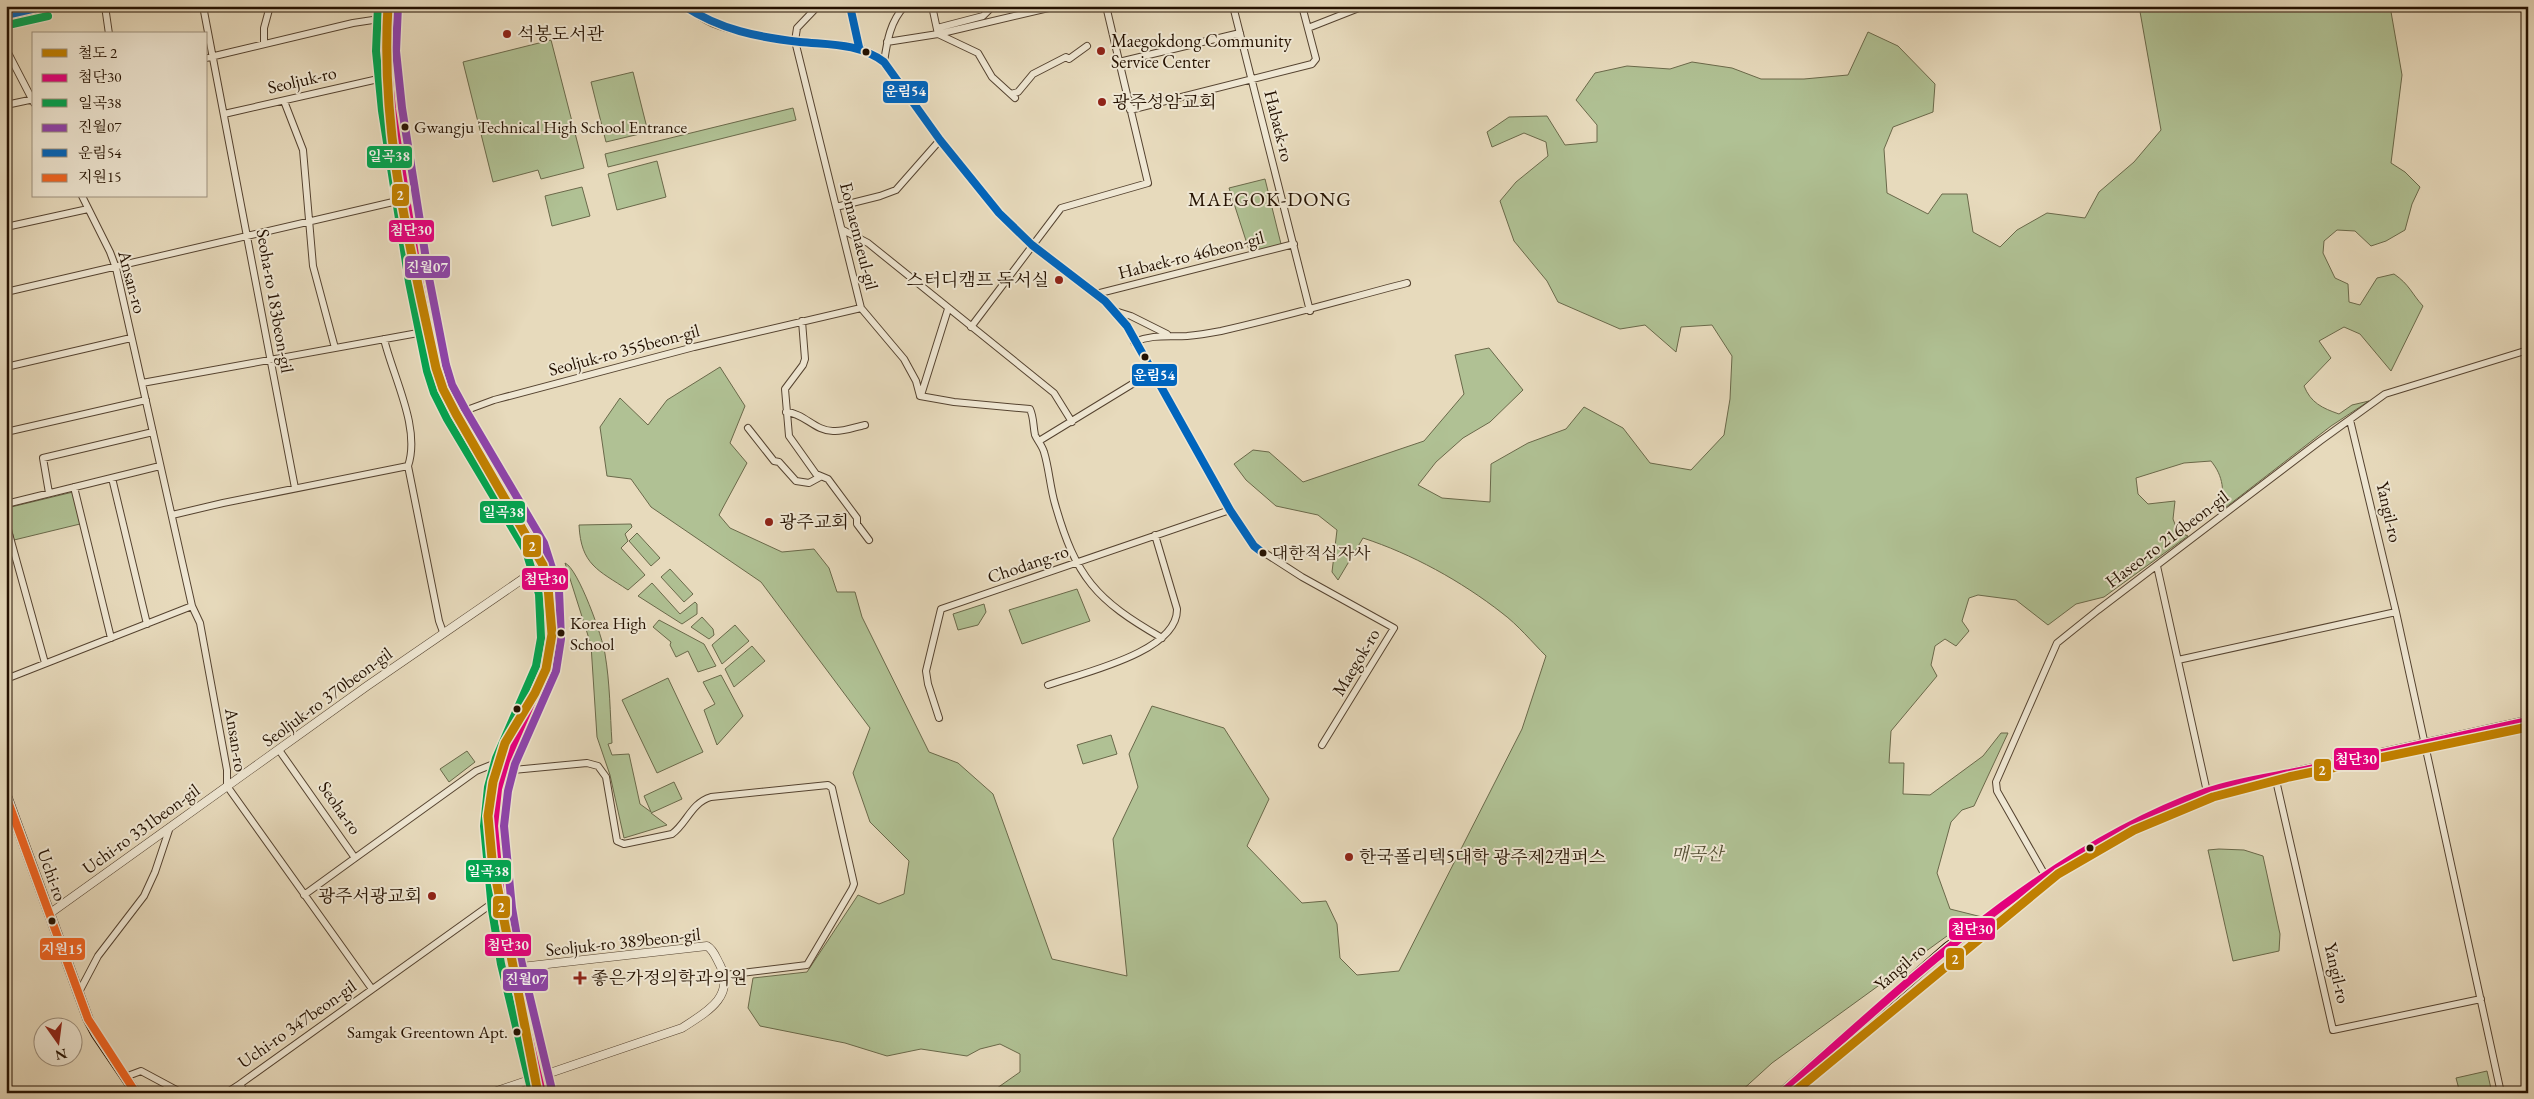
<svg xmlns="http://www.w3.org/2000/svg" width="2534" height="1099" font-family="'EB Garamond','Noto Serif KR',serif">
	<rect width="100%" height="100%" fill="#e7dabc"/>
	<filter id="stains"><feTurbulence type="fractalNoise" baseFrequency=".004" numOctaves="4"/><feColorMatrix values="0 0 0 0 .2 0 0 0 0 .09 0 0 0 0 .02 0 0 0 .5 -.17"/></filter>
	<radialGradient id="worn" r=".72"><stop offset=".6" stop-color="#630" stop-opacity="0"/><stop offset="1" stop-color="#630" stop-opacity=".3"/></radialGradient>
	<path fill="#b0c194" stroke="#6a694a" d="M2139,6h251l12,69 -11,88 14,9 15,15 -8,17 -7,26 -19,11 -15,5 -16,-15 -18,-1 -13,11 -1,12 12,25 13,6 1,18 11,3 17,-27 17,-4c16,11 17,19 29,32l-32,65 -31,-37 -16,-7 -25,14 12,17 -27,28c7,17 18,22 35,28l13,-9 17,-4 -38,25 -110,85c3,-20 3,-34 -10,-50l-27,2 -48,15 2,16 10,10 27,-3 -2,18 5,13 10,4 -84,61 -28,7 -28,21 -32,-25 -38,-5 -9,3 -7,23 7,10 -13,15 -11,-7 -10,7 -4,19 6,11 -46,55 -2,32h15l-1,31 27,1 53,-39 18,-23h7l-34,73 -12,4 -11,12 -14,51 13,36 32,8 -24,11 -186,135 -33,30h-749l30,-21v-18l-20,-10 -20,5 -13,7 -46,-7 -34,7 -42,-13 -85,-17 -12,-18 5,-30 54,-6 51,-77 21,9 25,-10 5,-33 -39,-39 -17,-49 17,-45 -109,-146 -110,-75 -20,-28 -24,-3 -7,-49 20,-29 28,27 19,-25 53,-33 25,39 -15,37 17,20 -28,52 11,13 52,24 32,-3 15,19 8,24h18l7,25 67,135 29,11 35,31 59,165 75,17 -14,-137 25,-52 -9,-33 23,-48 72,22 45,71 -22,47 55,57 24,-2 11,23 3,34 17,17 42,-4 123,-242 24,-73c-14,-14 -28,-31 -44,-43 -41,-32 -90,-59 -139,-75l-25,42 -6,-8 5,-42 -19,-15 -42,-9 -30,-26 -12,-16 19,-14 16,2 34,30 121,-41 40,-47 -9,-39 34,-7 34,42 -33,32 -27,16 -27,24 -18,23 24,13 48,4 1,-38 37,-21 38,-14 18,-22 39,21 27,35 41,7 33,-35 6,-36 2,-43 -20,-31 -31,2 -5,25 -31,-27 -25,4 -62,-27 -11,-21 -33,-40 -14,-40 16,-19 32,-26 -2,-14 -22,-9 -32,14 -5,-15 22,-15 38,-1 18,29 32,-3v-17l-21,-25 19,-27 32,-7 43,3 22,-7 40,6 29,11h43l44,-4 20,-43 30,14 37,38 -2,28 -40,15 -9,22 3,44 41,21 14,-20h25l6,38 27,15 17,-17 30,-17 38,5 14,-26 35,-30 27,-32z
		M551,40l33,128 -43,11 -3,-9 -45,12 -30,-120z
		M633,72l15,60 -42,10 -15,-60z
		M793,108l3,12 -188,47 -3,-13z
		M657,161l9,36 -49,13 -9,-36z
		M1265,179l17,69 -32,5 -21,-65z
		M582,187l8,29 -38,10 -7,-30z
		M73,492l7,32 -66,16 -7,-32z
		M631,524l1,3 -7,7 3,7 -7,7 24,27 -17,15c-30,-20 -47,-25 -49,-65z
		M637,533l23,25 -9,8 -22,-25z
		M565,563c13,5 38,75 40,91 5,29 5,59 7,89l-4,1 4,11 17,-1 11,50 11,8 -7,-16 30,-14 8,17 -31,14 16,12 -43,13 -14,-63 -13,-38 -6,-92z
		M670,569l23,25 -9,8 -23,-25z
		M652,583l28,31 15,-12 2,2v10l-15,10 -44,-28z
		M1077,589l13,32 -68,23 -13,-34z
		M984,604l2,8 -8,13 -20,5 -5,-16z
		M702,617l11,12 1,6 -5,4 -18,-12z
		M659,620l45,24 12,22 -18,6 -10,-21 -12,6 -6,-12 1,-3 -18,-15z
		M735,625l14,16 -27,23 -10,-19z
		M752,646l13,15 -31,26 -9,-18z
		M721,675l22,41 -26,29 -13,-35 11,-6 -12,-22z
		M668,678l35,74 -46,21 -35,-73z
		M1111,735l6,19 -34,10 -6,-19z
		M467,751l8,11 -26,20 -9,-13z
		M2219,849l25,1 19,6 17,78 -1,17 -46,10 -25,-111z
		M2487,1071l5,22h-32l-4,-15z"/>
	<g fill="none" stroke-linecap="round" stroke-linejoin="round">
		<defs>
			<path id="minor" d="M105,6l4,28
				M203,6l92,482
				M684,6c11,7 21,15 33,19 24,9 52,12 76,16 32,5 66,-2 91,21l56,78 59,73 33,32 73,56 22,25 95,170 32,50 48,31 92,51 -72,117
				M818,6l-21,22 -2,13 64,259 2,8 43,51 12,22 4,15
				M850,6l9,41
				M1233,6l77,305
				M937,28l46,-12 10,-10
				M1308,28l56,-22
				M938,34l119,-28
				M938,34l40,19 14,24 23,21
				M887,42l51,-8 -6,-28
				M264,44v-16l6,-22
				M6,49l28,54
				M206,58l147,-35 33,-5
				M884,62c3,-20 6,-41 21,-56
				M1119,62l121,-29
				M1011,94l7,-2 15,-18 33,-17 3,2 18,-13
				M284,101l19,49 10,116 22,82
				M6,105l28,-6
				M1130,110l182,-46 4,-5 -14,-53
				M224,114l163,-37
				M82,196l28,56 6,16 76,338 8,17 27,147v16l145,203
				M836,207l44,-11 16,-6 44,-50
				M6,218l2,9
				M6,227l82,-18
				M843,230l25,13 186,150 18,29
				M6,292l400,-93
				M1096,294l198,-50
				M1115,311l16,5 36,18
				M802,321l3,38 -2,6 -18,24 4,47 27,38 12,5 29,39v6l12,16
				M971,327l90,-119 87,-25 -42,-177
				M384,339c9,38 37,89 24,127
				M1134,342c19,-8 34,-5 53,-6 11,-1 23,-3 34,-5 63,-14 124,-32 186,-48
				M6,367l125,-29
				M142,383l287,-52
				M921,395l27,-86
				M920,396l34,6 76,7c4,9 3,17 5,26 2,5 7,10 9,17 5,16 6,35 11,52 21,74 41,96 107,134
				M786,412c18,1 29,19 47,19 10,1 22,-4 32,-6
				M456,414l38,-14 200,-53 167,-39
				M2350,420l46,192 105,481
				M748,428l26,33 5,1 17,19 13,2 11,-6
				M6,432l140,-32
				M1039,441l113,-69
				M408,466l31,155 4,11
				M112,478l35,146
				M74,487l37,151
				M49,493l-6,-35 110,-26
				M6,504l154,-38
				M172,515l51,-12 185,-37
				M6,523l39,140
				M2157,566l50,226
				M2178,660l218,-48
				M6,679l186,-73
				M1048,685c34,-12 130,-33 129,-76l-22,-74
				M939,718l-11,-34 -2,-13 15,-62 289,-99
				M279,750l76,108 -51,37
				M502,771l85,-8 11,3 8,11 11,64 7,3 48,-10c15,-11 19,-31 39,-37l117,-12 4,3 22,96 -2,5 -45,76 -82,10
				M2275,776l58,254 148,-31
				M355,858l121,-87 30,-12
				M2046,877l-49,-86 -1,-9 61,-139 41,-33 222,-169 65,-47 143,-44
				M78,994l20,-38 46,-60 11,-24 15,-45
				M125,1077l16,-6 41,22
				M240,1084l261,-187
				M226,1093l14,-9 5,9"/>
			<path id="tertiary" d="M49,914l318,-228 176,-121
				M491,1093l191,-65c23,-15 54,-31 38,-63 -4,-7 -6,-15 -13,-19l-195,22"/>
			<path id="secondary" d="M388,6l-2,45 6,58 27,171 17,88 7,21 13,25 79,133c17,38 22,82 11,122 -4,13 -12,25 -17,38 -17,35 -33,71 -35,111 -1,21 3,43 5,64 8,73 23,140 43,211
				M6,15l40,-9
				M6,795l82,224 8,15 40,59
				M1782,1093l166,-146 98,-70 53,-34 34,-18 74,-33 321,-71"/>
		</defs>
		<use href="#minor" stroke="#554330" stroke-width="8"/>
		<use href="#tertiary" stroke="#554330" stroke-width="9"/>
		<use href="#secondary" stroke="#241101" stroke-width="11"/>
		<use href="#minor" stroke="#efe7d3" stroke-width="6"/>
		<use href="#tertiary" stroke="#efe7d3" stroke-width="8"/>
		<use href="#secondary" stroke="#efe7d3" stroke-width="9"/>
		<defs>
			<path id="bus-1" d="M388,6l-2,45 6,58 27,171 17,88 7,21 13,25 79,133 14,45 2,46 -5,31 -40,92 -8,28 -4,37 8,83 9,53 31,131
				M1782,1093c128,-113 261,-242 424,-301 31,-11 72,-16 104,-23 73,-16 145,-32 218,-48"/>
			<path id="bus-2" d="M378,6l-2,45 6,60 27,171 18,89 7,22 13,26 79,132 13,43 2,44 -5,28 -40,92 -8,29 -4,39 8,84 9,54 31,129
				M8,25l40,-9"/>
			<path id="bus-3" d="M398,6l-2,45 6,57 27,170 17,87 6,20 13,24 79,134 15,47 2,49 -5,32 -41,93 -7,27 -4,35 8,82 9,52 31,130"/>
			<path id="bus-4" d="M684,6c37,24 73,31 116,36 31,3 58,1 84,20l56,78 59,73 33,32 73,56 22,25 103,184 24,36 9,7
				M850,6l9,41
				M6,15l39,-9"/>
			<path id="bus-5" d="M6,796l82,223 48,74"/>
		</defs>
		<use href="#bus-1" stroke="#efe7d3" stroke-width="11"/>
		<use href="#bus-2" stroke="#efe7d3" stroke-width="11"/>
		<use href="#bus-3" stroke="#efe7d3" stroke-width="11"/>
		<use href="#bus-4" stroke="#efe7d3" stroke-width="11"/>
		<use href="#bus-5" stroke="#efe7d3" stroke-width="11"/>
		<use href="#bus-1" stroke="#e5007d" stroke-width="8"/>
		<use href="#bus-2" stroke="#00a651" stroke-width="8"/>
		<use href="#bus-3" stroke="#8e44ad" stroke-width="8"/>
		<use href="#bus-4" stroke="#0065bd" stroke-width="8"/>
		<use href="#bus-5" stroke="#f26522" stroke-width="8"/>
		<defs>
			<path id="rail-1" d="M388,6c-8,127 22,240 48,362l7,21 13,25 87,151 5,22 4,47 -6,35 -11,24 -30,50 -12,39 -5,34 4,43 46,234
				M1793,1093l265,-219 76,-44 79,-33 76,-20 239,-50"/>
		</defs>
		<use href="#rail-1" stroke="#efe7d3" stroke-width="12"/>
		<use href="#rail-1" stroke="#c28100" stroke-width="9"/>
	</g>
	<g fill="#8f2418" stroke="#efe7d3" stroke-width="2">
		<circle cx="507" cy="34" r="5"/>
		<circle cx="1101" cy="51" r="5"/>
		<circle cx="1102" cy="102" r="5"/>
		<circle cx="1059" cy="280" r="5"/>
		<circle cx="769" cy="522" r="5"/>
		<circle cx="1349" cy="857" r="5"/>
		<circle cx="432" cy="896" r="5"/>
		<path d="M577.5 970.5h5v5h5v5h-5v5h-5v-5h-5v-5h5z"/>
	</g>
	<g fill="#241101" stroke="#efe7d3" stroke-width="2">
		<circle cx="866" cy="52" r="4.5"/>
		<circle cx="405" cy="127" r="4.5"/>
		<circle cx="1145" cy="357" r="4.5"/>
		<circle cx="1263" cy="553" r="4.5"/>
		<circle cx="561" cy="633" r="4.5"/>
		<circle cx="517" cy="709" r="4.5"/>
		<circle cx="2090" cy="848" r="4.5"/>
		<circle cx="52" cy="921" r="4.5"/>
		<circle cx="517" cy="1032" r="4.5"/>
	</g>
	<g text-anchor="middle" stroke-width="4" stroke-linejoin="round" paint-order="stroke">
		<g font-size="17" fill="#241101" stroke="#efe7d3" text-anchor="start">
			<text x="414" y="133">Gwangju Technical High School Entrance</text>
			<text x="1272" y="559">대한적십자사</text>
			<text x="570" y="629">Korea High<tspan x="570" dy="21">School</tspan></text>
			<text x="508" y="1038" text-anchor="end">Samgak Greentown Apt.</text>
		</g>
		<g font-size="18" fill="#241101" stroke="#efe7d3" text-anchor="start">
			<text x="517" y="40">석봉도서관</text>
			<text x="1111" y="47">Maegokdong Community<tspan x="1111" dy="21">Service Center</tspan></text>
			<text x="1112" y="108">광주성암교회</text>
			<text x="1049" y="286" text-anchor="end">스터디캠프 독서실</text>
			<text x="779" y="528">광주교회</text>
			<text x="1359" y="863">한국폴리텍5대학 광주제2캠퍼스</text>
			<text x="422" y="902" text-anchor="end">광주서광교회</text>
			<text x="591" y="984">좋은가정의학과의원</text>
		</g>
		<g font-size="18" fill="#241101" stroke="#efe7d3">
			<text transform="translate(302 80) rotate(-13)" y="6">Seoljuk-ro</text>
			<text transform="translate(1279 126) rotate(76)" y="6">Habaek-ro</text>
			<text transform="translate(859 236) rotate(76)" y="6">Eomaemaeul-gil</text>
			<text transform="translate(1191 255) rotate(-14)" y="6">Habaek-ro 46beon-gil</text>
			<text transform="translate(132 282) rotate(75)" y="6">Ansan-ro</text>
			<text transform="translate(275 301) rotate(80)" y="6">Seoha-ro 183beon-gil</text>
			<text transform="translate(624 350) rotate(-15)" y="6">Seoljuk-ro 355beon-gil</text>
			<text transform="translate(2389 512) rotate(77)" y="6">Yangil-ro</text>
			<text transform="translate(2167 539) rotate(-37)" y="6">Haseo-ro 216beon-gil</text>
			<text transform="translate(1028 564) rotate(-19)" y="6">Chodang-ro</text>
			<text transform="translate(1356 662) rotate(-59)" y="6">Maegok-ro</text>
			<text transform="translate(327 697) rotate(-36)" y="6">Seoljuk-ro 370beon-gil</text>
			<text transform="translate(236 740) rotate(81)" y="6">Ansan-ro</text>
			<text transform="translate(340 808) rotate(55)" y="6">Seoha-ro</text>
			<text transform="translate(141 829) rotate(-36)" y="6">Uchi-ro 331beon-gil</text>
			<text transform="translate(52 875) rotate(70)" y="6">Uchi-ro</text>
			<text transform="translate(623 942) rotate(-6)" y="6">Seoljuk-ro 389beon-gil</text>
			<text transform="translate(1900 967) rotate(-41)" y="6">Yangil-ro</text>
			<text transform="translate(2337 973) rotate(77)" y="6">Yangil-ro</text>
			<text transform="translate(297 1024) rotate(-35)" y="6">Uchi-ro 347beon-gil</text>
		</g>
		<g font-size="18" font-style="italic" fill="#554f34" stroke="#efe7d3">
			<text x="1697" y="860">매곡산</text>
		</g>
		<g font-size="20" letter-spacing="1" fill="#241101" stroke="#efe7d3">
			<text x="1270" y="206">MAEGOK-DONG</text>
		</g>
	</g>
	<g stroke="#efe7d3" stroke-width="2">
		<rect x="882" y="80" width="47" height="24" rx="5" fill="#0065bd"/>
		<rect x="366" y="145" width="47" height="24" rx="5" fill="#00a651"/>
		<rect x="391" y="183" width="19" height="24" rx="5" fill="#c28100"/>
		<rect x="388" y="219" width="47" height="24" rx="5" fill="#e5007d"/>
		<rect x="404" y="255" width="47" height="24" rx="5" fill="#8e44ad"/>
		<rect x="1131" y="363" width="47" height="24" rx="5" fill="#0065bd"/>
		<rect x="479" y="500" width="47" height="24" rx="5" fill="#00a651"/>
		<rect x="522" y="534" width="20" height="24" rx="5" fill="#c28100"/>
		<rect x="521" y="567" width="48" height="24" rx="5" fill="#e5007d"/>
		<rect x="2333" y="747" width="47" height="24" rx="5" fill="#e5007d"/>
		<rect x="2313" y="758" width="19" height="24" rx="5" fill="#c28100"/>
		<rect x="465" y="859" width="47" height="24" rx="5" fill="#00a651"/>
		<rect x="492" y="895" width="19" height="24" rx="5" fill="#c28100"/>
		<rect x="1948" y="917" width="48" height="24" rx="5" fill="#e5007d"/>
		<rect x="484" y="933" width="48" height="24" rx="5" fill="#e5007d"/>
		<rect x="39" y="937" width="47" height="24" rx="5" fill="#f26522"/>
		<rect x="1945" y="947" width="20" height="24" rx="5" fill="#c28100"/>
		<rect x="502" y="968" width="47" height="24" rx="5" fill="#8e44ad"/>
	</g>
	<g font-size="14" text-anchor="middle" font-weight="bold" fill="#fff">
		<text x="905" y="96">운림54</text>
		<text x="389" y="161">일곡38</text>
		<text x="400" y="200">2</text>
		<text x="411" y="235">첨단30</text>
		<text x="427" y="272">진월07</text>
		<text x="1154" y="380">운림54</text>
		<text x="503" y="517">일곡38</text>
		<text x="532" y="551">2</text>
		<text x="545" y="584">첨단30</text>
		<text x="2356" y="764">첨단30</text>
		<text x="2322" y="775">2</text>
		<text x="488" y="876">일곡38</text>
		<text x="501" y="912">2</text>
		<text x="1972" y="934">첨단30</text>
		<text x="508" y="950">첨단30</text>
		<text x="62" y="954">지원15</text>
		<text x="1955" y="964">2</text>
		<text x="526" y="984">진월07</text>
	</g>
	<rect width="2534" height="1099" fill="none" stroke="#e7dabc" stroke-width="25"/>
	<rect x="8" y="8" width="2519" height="1084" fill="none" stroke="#241101" stroke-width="2.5"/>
	<rect x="12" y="12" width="2509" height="1074" fill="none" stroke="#241101"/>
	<rect x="32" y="32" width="175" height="165" fill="#efe7d3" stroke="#9e917f"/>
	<rect x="42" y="49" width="25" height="8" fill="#c28100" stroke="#9e917f"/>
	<text x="78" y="58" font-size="15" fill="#241101">철도 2</text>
	<rect x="42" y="74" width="25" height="8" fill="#e5007d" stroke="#9e917f"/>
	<text x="78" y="82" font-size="15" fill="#241101">첨단30</text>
	<rect x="42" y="99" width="25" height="8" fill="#00a651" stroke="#9e917f"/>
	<text x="78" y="108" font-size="15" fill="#241101">일곡38</text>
	<rect x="42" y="124" width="25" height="8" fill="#8e44ad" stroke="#9e917f"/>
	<text x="78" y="132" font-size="15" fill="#241101">진월07</text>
	<rect x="42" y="149" width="25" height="8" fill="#0065bd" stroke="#9e917f"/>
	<text x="78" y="158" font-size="15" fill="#241101">운림54</text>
	<rect x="42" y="174" width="25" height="8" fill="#f26522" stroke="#9e917f"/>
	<text x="78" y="182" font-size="15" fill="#241101">지원15</text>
	<g transform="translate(58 1042) rotate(166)"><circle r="24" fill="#efe7d3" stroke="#9e917f"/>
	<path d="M0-4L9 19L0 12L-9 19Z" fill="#8f2418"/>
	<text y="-8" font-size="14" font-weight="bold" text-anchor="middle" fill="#241101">N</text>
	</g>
	<rect width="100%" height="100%" filter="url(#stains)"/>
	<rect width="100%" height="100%" fill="url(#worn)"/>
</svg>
